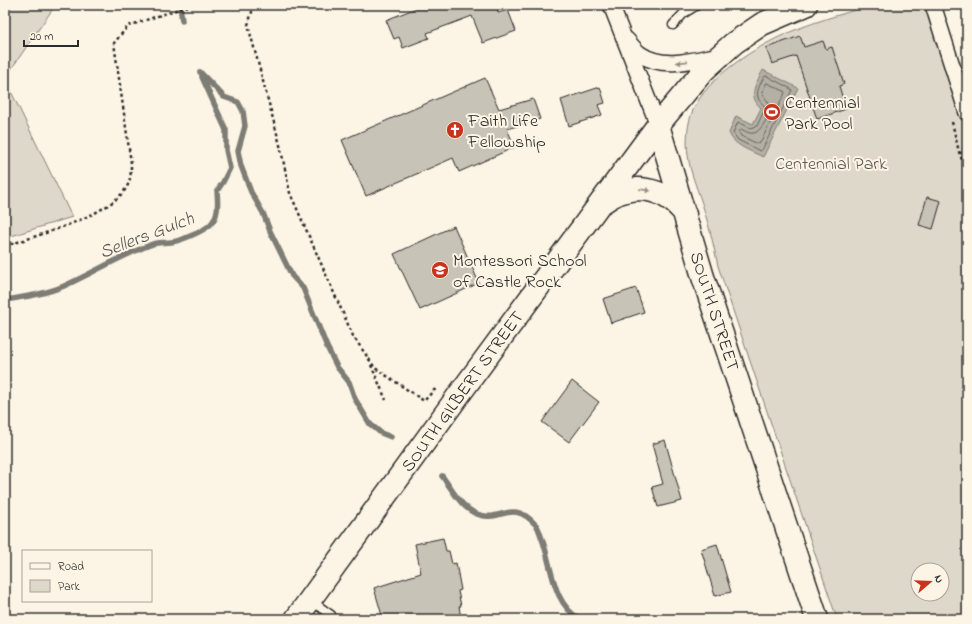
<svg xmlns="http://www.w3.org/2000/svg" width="972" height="624" font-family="'Indie Flower',sans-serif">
	<rect width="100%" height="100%" fill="#fcf5e5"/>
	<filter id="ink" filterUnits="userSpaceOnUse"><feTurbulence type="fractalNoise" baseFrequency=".025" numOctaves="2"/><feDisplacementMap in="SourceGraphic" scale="8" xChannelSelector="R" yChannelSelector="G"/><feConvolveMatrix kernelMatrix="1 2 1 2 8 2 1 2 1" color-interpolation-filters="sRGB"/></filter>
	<g filter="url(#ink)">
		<path fill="#ded8ca" stroke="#84827a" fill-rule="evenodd" d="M5,5h45l2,5 -47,68z
			M871,5h62l34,108v506h-130l-119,-353c-4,-19 -8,-37 -14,-56 -5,-18 -14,-36 -16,-55 -2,-14 -1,-31 5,-45 15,-32 55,-58 86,-73 29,-14 61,-22 92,-32zM918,570h24v24h-24z
			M5,79l67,138 -67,21z"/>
		<path fill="#b4b0a5" stroke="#7d7b74" d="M763,70l35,18 -35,69c-12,-6 -29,-11 -34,-24l7,-17 17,8 8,-16c-14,-13 -5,-24 2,-38z"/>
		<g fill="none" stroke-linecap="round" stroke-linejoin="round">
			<path stroke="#62605c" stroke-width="1" d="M767,76l24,13 1,1 -30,60 -2,1 -22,-11 -5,-7 5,-11 13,6 6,-2 8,-18c-1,-4 -4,-5 -6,-8 -4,-8 1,-15 5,-23z
				M767,83l17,8 1,2 -25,50 -2,1 -17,-8 -2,-4 2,-3c4,2 8,5 13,4 7,-1 17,-20 16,-26 -1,-6 -6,-9 -8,-14z"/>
			<path stroke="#7d7b74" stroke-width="5.5" d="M180,5l2,16
				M200,72l24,25 14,5 5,9 2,15 -7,25 3,15 10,26 12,21 7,18 22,45 11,12 24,59 10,20 12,15 6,17 15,25 11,9 10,4
				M5,300c20,-3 40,-6 59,-14 29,-13 56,-30 86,-41 6,-3 14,-2 21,-3 9,-1 31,-10 39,-17 9,-9 8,-22 7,-34l6,-9 7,-14 -4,-18v-20l-24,-53
				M442,476c10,13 19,32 35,38 23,10 34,-17 59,11 3,3 4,9 6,14 10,26 10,65 38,80"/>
		</g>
		<path fill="#c8c3b7" stroke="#2b2b2b" d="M424,5h72l2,8 10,-3 8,21 -33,12 -11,-27 -45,17 2,5 -26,10 -4,-11 -5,2 -8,-19z
			M800,36l4,11 19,-6 3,8 6,-2 12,37 -5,2 7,23 -29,10 -21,-63 -24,8 -6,-16z
			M485,78l14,31 34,-10 7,20 -33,10 8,18 -56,25 -6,-14 -87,38 -24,-56z
			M600,87l5,16 -7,2 4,10 -33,11 -8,-26z
			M927,197l14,4 -8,28 -14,-4z
			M454,226l25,57 -59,27 -26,-56z
			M636,288l8,24 -33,11 -8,-24z
			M572,381l27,21 -30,40 -27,-20z
			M665,440l17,61 -24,6 -6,-20 11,-3 -11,-40z
			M443,538l3,13h3l3,13 4,-1 5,27 -3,1 3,15h-2l2,13h-78l-9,-31 47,-15 -6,-29z
			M717,544l14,48 -16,4 -14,-47z"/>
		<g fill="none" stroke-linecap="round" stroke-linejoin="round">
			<defs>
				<path id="lane" d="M673,25l11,-12 13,-8
					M310,600l21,15 1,4"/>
				<path id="street" d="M611,5l47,120
					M933,5l34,108
					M627,40c4,5 8,10 13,14 23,16 54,6 79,1"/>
				<path id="secondary" d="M658,125l45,152 114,342
					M602,203c29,-23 62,-16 83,11
					M296,619l162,-223 200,-271 46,-55 30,-27 28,-19 44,-19"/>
			</defs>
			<use href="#lane" stroke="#2b2b2b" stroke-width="11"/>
			<use href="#street" stroke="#2b2b2b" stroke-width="18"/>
			<use href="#secondary" stroke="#2b2b2b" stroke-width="25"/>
			<path stroke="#2b2b2b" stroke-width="2.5" stroke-dasharray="3 3" stroke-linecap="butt" d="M254,5l-6,20 32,120 10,48 63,143 22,32 49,33 10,-11 4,-1
				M952,122l7,30 8,21
				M959,152l8,4
				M5,246c30,-10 114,-32 124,-64 2,-6 2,-13 2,-19l-17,-120 14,-17 63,-21
				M371,365l15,35"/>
			<use href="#lane" stroke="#fcf5e5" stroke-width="8"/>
			<use href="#street" stroke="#fcf5e5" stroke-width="15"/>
			<use href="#secondary" stroke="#fcf5e5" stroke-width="22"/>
		</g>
		<defs><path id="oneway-solid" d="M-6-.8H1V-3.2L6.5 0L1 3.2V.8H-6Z"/></defs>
		<g fill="#949088">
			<use href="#oneway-solid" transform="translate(682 62) rotate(174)"/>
			<use href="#oneway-solid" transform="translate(645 190) rotate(8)"/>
		</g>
	</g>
	<defs>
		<symbol id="stadium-disc" viewBox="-11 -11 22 22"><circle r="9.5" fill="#c8321e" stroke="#fcf5e5"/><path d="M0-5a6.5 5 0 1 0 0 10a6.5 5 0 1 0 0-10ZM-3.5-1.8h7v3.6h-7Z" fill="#fff"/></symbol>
		<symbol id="church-disc" viewBox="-11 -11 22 22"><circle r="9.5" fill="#c8321e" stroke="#fcf5e5"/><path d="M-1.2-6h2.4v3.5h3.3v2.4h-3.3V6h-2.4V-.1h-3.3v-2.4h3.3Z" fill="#fff"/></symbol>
		<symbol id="school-disc" viewBox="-11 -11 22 22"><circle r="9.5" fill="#c8321e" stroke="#fcf5e5"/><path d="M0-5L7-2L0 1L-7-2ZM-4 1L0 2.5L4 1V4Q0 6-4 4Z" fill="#fff"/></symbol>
	</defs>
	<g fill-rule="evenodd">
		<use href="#stadium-disc" x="762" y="102" width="20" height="20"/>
		<use href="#church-disc" x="445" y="120" width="20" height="20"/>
		<use href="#school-disc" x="430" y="260" width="20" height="20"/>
	</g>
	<g text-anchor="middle" stroke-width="4" stroke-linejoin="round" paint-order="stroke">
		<g font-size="18" fill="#2b2b2b" stroke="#fcf5e5" text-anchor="start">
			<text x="785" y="108">Centennial<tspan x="785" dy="21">Park Pool</tspan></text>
			<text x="468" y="126">Faith Life<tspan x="468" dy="21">Fellowship</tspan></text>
			<text x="453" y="266">Montessori School<tspan x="453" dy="21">of Castle Rock</tspan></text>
		</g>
		<g font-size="18" fill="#585653" stroke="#fcf5e5">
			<text x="831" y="169">Centennial Park</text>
		</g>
		<g font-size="18" fill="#2b2b2b" stroke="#fcf5e5">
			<text transform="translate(715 311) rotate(72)" y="6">SOUTH STREET</text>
			<text transform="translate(462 391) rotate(-54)" y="6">SOUTH GILBERT STREET</text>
		</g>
		<g font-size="19" font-style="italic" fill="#545350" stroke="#fcf5e5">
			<text transform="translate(146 234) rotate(-21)" y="7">Sellers Gulch</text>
		</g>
	</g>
	<rect width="972" height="624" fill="none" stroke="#fcf5e5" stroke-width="20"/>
	<rect x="10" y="10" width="952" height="604" fill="none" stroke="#2b2b2b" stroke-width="1.5" filter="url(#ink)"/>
	<rect x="22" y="550" width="130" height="52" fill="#fcf5e5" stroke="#a8a49b"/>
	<rect x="30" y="563" width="20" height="6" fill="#fcf5e5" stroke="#a8a49b"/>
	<text x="58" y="570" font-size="12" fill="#2b2b2b">Road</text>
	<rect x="30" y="580" width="20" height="12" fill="#ded8ca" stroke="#a8a49b"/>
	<text x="58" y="590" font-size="12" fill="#2b2b2b">Park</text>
	<g transform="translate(930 582) rotate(71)"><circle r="19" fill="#fcf5e5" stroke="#a8a49b"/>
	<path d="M0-3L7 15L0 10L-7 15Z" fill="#c8321e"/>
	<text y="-6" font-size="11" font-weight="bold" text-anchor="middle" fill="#2b2b2b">N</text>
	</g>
	<path d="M24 40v6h54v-6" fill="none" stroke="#2b2b2b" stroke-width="2"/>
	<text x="30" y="40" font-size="12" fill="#2b2b2b" stroke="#fcf5e5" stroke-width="3" paint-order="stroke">20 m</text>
</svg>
